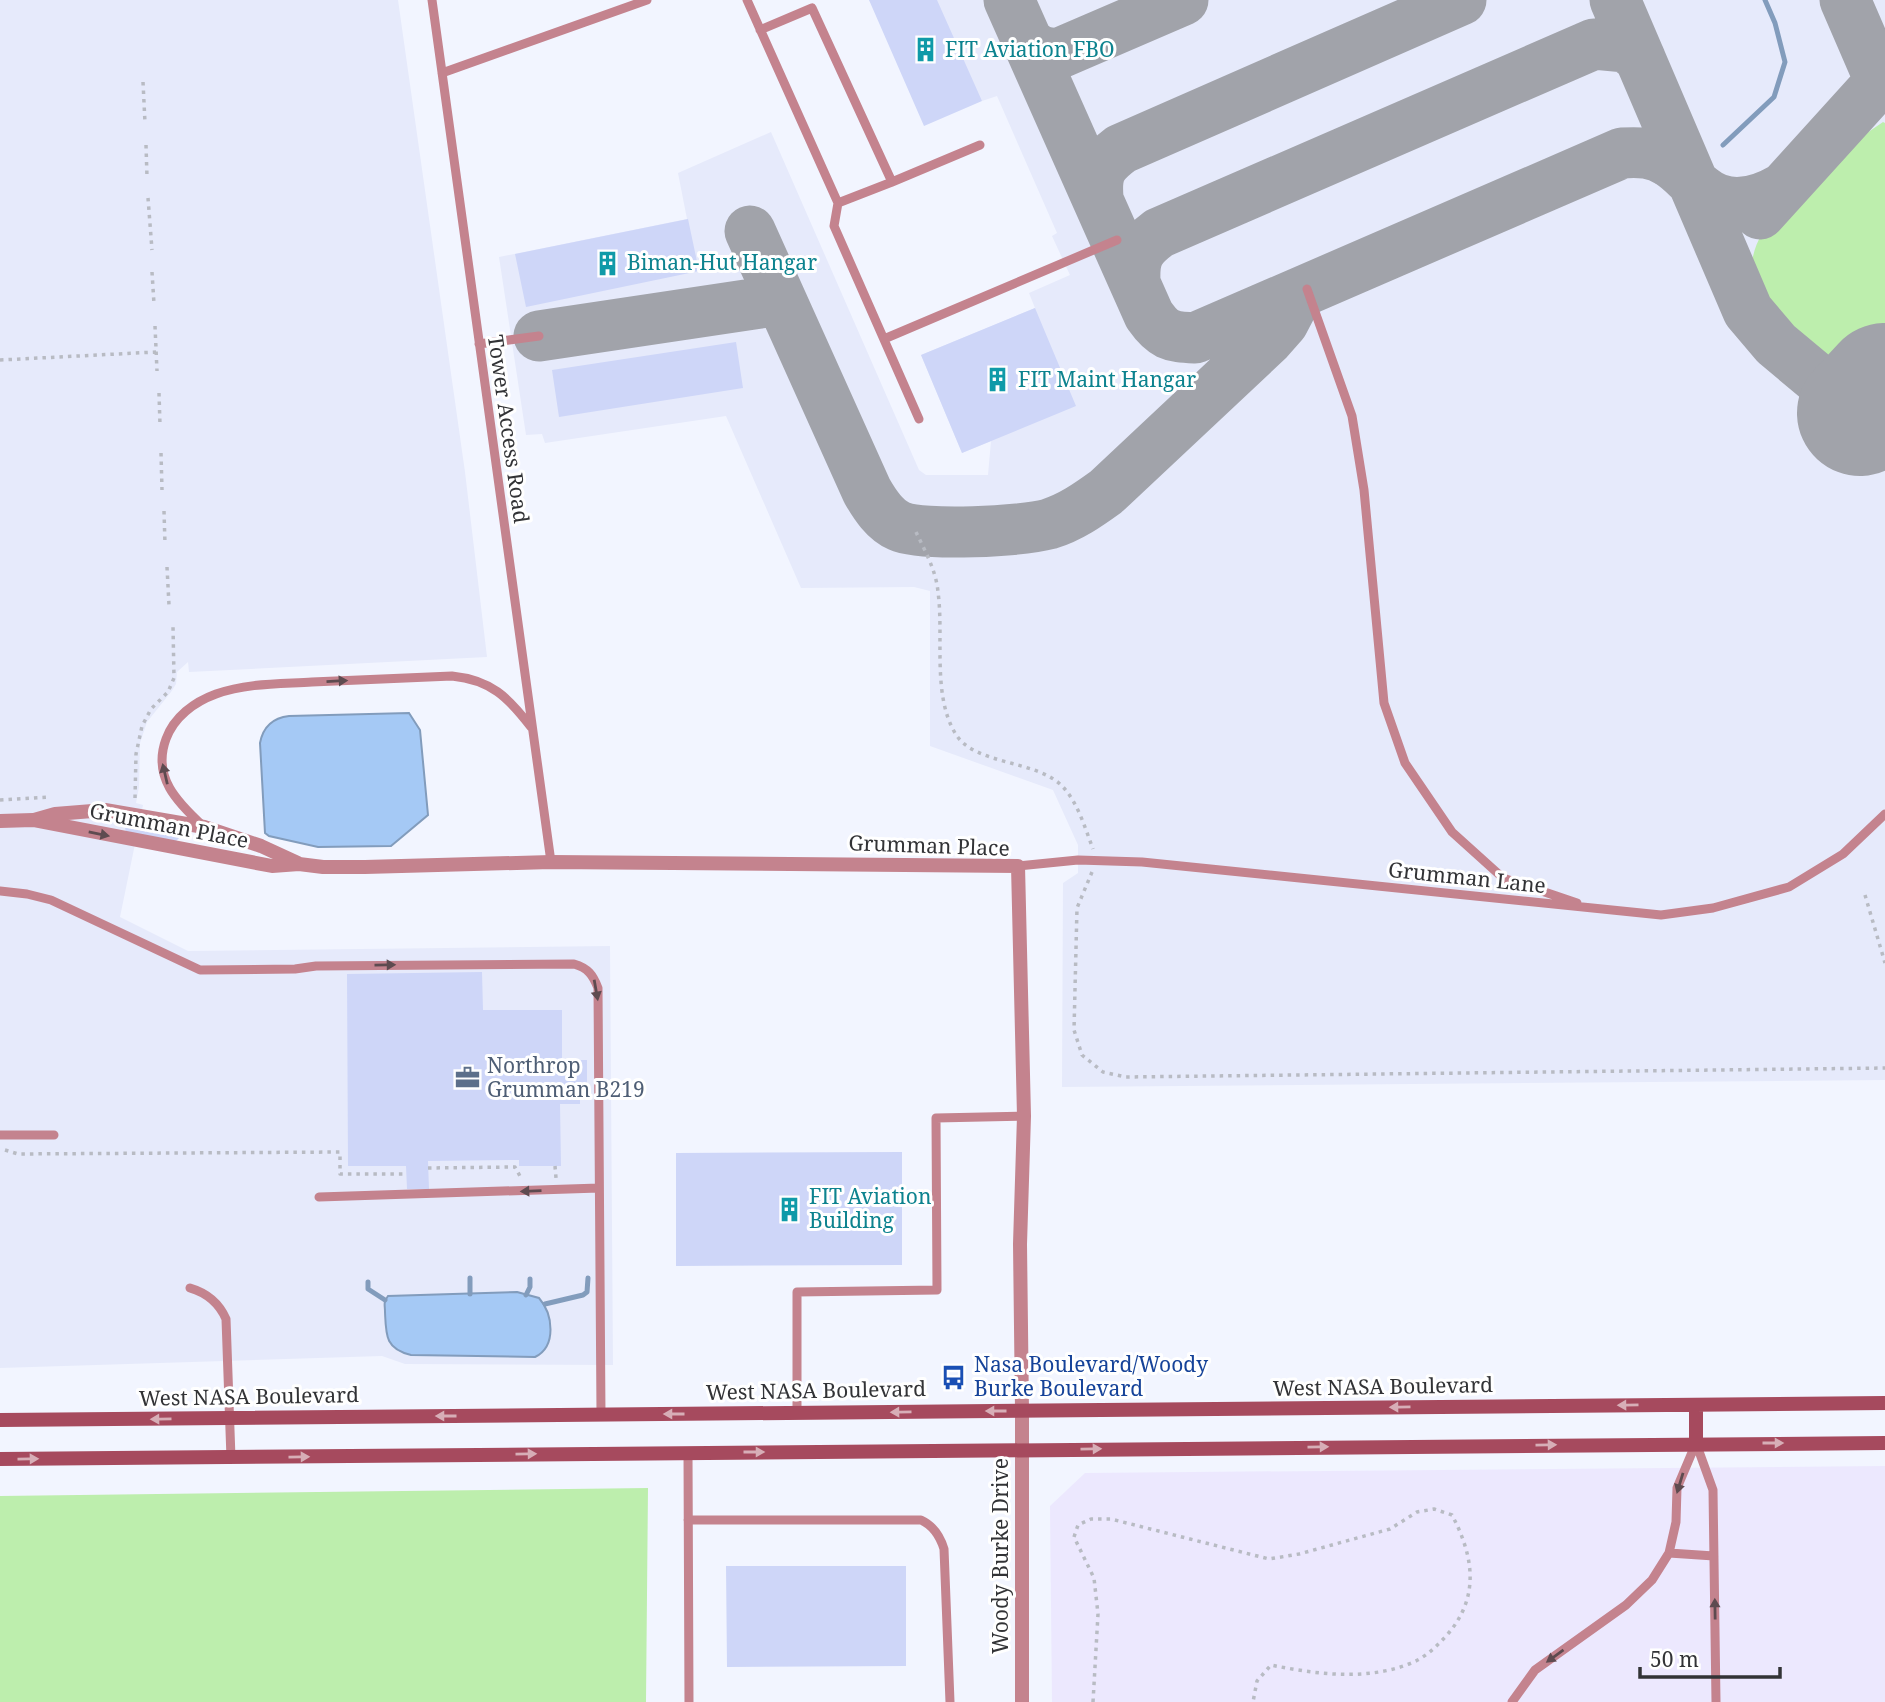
<svg xmlns="http://www.w3.org/2000/svg" width="1885" height="1702" font-family="'Noto Serif',serif">
	<rect width="100%" height="100%" fill="#f2f5ff"/>
	<path fill="#ece8fe" d="M1885,1466v236h-833l-2,-196 35,-33z"/>
	<path fill="#e6eafb" d="M0,0h398l67,472 22,185 -298,15 -1,-10 -11,10 -1,12 -5,8 -24,30 -7,21 -1,44 -3,16 7,2 -23,112 68,34 422,-5 3,419 -208,-1 -23,-8 -382,12z
		M869,0h1016v1080l-823,7 1,-204 15,-10v-28l-25,-55 -123,-44v-155l-16,-4 -113,1 -75,-172 -181,27 -3,-9 -16,1 -27,-178 188,-38 -9,-46 93,-41 148,338 7,5h62l3,-34 -29,12 -41,-98 114,-47 -6,-15 41,-18 -18,-39 5,-3 -60,-137 -15,5z"/>
	<path fill="#bdeead" d="M1883,122l2,1v214c-11,11 -22,25 -39,27 -9,1 -19,-1 -26,-6 -20,-13 -59,-54 -66,-78 -5,-16 0,-33 8,-46l83,-86z
		M648,1488l-2,214h-646v-206z"/>
	<path fill="#a5c9f5" stroke="#829cbc" stroke-width="2" d="M409,713l11,17 8,85 -37,31 -73,1 -49,-11 -4,-3 -5,-90c3,-16 12,-25 29,-27z
		M517,1292l22,6c14,16 18,48 -4,59l-124,-2c-26,-6 -25,-20 -26,-43 0,-8 -2,-9 3,-16z"/>
	<g fill="none" stroke-linecap="round" stroke-linejoin="round">
		<path stroke="#829cbc" stroke-width="5" d="M1723,145l51,-48 11,-35 -10,-39 -10,-23
			M470,1278v16
			M368,1282v7l17,11
			M526,1295l4,-8v-8
			M545,1304l38,-9 4,-3 1,-14"/>
		<path stroke="#a1a3aa" stroke-width="51" d="M1009,0l140,315c14,20 21,22 46,23l427,-185c17,-1 32,-1 47,9 12,7 22,20 33,28 25,21 55,13 81,-2
			M1615,0l133,311 28,33 109,91
			M1845,0l35,81 5,5
			M1026,40c12,11 18,14 34,13l123,-53
			M1098,198c-2,-26 3,-34 23,-49l340,-149
			M1760,214l125,-138
			M750,231l117,260c8,14 18,29 32,35 24,11 124,5 150,-2 22,-7 39,-19 57,-32l162,-152 15,-17 11,-21 6,-7
			M1135,281c-1,-25 4,-33 24,-48l435,-189 32,3 14,11
			M539,336l241,-36"/>
		<path stroke="#a1a3aa" stroke-width="126" d="M1860,413l25,-27"/>
	</g>
	<path fill="#ced6f8" d="M869,0h68l45,101 -58,25z
		M688,219l11,52 -173,36 -11,-53z
		M1035,308l41,98 -114,47 -41,-98z
		M736,342l7,46 -184,29 -7,-47z
		M129,820l48,9 4,3v4l-5,5 -50,-9 -2,-8z
		M482,972l1,38h79v50h25v36h-7v8h-20l1,62h-42v-6l-91,1 1,28h-22l-1,-23h-58l-1,-192z
		M902,1152v113l-226,1v-113z
		M726,1566h180v100l-179,1z"/>
	<g fill="none" stroke-linecap="round" stroke-linejoin="round">
		<path stroke="#b8bbc3" stroke-width="3.5" stroke-dasharray="3.5 5" stroke-linecap="butt" d="M143,82l2,41
			M146,145l1,32
			M148,198l4,52
			M152,272l2,32
			M155,326l2,45
			M0,360l156,-8
			M159,393l1,32
			M161,453l1,37
			M164,511l1,33
			M916,532c9,19 20,38 22,60 6,44 -6,102 17,141 19,33 82,26 108,54 15,16 22,41 30,62
			M167,567l2,38
			M135,798l1,-44 6,-28 9,-17 17,-17 6,-14 -1,-52
			M0,800l50,-3
			M1092,872l-15,36 -3,122 8,25 21,17 23,5 759,-9
			M1865,895l20,68
			M5,1150l13,4 322,-2v22h66
			M555,1166l1,12
			M428,1168l87,-1 6,11
			M1093,1702l5,-88 -4,-36 -20,-41 4,-12 13,-6h20l158,40 30,-5 91,-25 27,-17 17,-3 18,6c22,42 28,82 -5,120 -11,12 -22,23 -38,29 -44,17 -94,10 -138,1l-14,16 -4,21"/>
		<path stroke="#c4838e" stroke-width="9" d="M432,0l119,862
			M747,0l91,203 -4,23 85,193
			M760,30l52,-22 80,174 88,-37
			M442,73l205,-73
			M838,203l54,-21
			M1307,289l45,127 12,74 20,213 21,60 47,69 51,46 74,25
			M884,339l233,-99
			M479,344l60,-8
			M203,826c-26,-24 -51,-49 -37,-87 8,-22 28,-37 50,-45 31,-11 64,-10 96,-12 46,-2 93,-4 140,-6 39,4 56,21 79,51
			M1018,866l60,-6 64,2 519,53 52,-7 76,-21 54,-33 42,-40
			M0,891l27,3 24,6 149,70 95,-1 21,-3 258,-2c14,4 19,11 24,24l3,426
			M0,1135h54
			M319,1197l280,-9
			M190,1288c17,5 29,15 36,31l5,139
			M797,1413v-121l140,-2 -1,-172 88,-2
			M688,1453l1,249
			M688,1520h233c13,6 19,16 23,29l6,153
			M1669,1553l45,3
			M1512,1702l23,-32 91,-65 26,-25 17,-27 7,-31 1,-34 19,-45 17,47 3,212"/>
		<path stroke="#c4838e" stroke-width="14" d="M34,820l21,-6 50,-4 99,17 57,19 37,17
			M0,821l33,-1 239,46 27,-2 24,3h42l186,-5 467,4 6,250 -4,128 2,166"/>
		<path stroke="#c4838e" stroke-width="14" d="M1022,1410v292"/>
		<path stroke="#a64a5e" stroke-width="14" d="M0,1420l1885,-17
			M1696,1443v-38
			M0,1459l1885,-16"/>
	</g>
	<defs><path id="oneway-solid" d="M-6-.8H1V-3.2L6.5 0L1 3.2V.8H-6Z" transform="scale(1.75)"/></defs>
	<g fill="#5e4b50">
		<use href="#oneway-solid" transform="translate(337 681) rotate(-3)"/>
		<use href="#oneway-solid" transform="translate(165 774) rotate(-103)"/>
		<use href="#oneway-solid" transform="translate(99 834) rotate(11)"/>
		<use href="#oneway-solid" transform="translate(385 965) rotate(-1)"/>
		<use href="#oneway-solid" transform="translate(596 990) rotate(80)"/>
		<use href="#oneway-solid" transform="translate(531 1191) rotate(178)"/>
		<use href="#oneway-solid" transform="translate(1680 1483) rotate(107)"/>
		<use href="#oneway-solid" transform="translate(1715 1609) rotate(-91)"/>
		<use href="#oneway-solid" transform="translate(1555 1656) rotate(144)"/>
	</g>
	<g fill="#d7aeb7">
		<use href="#oneway-solid" transform="translate(1628 1405) rotate(179)"/>
		<use href="#oneway-solid" transform="translate(1400 1407) rotate(179)"/>
		<use href="#oneway-solid" transform="translate(996 1411) rotate(180)"/>
		<use href="#oneway-solid" transform="translate(901 1412) rotate(179)"/>
		<use href="#oneway-solid" transform="translate(674 1414) rotate(180)"/>
		<use href="#oneway-solid" transform="translate(446 1416) rotate(180)"/>
		<use href="#oneway-solid" transform="translate(161 1419) rotate(179)"/>
		<use href="#oneway-solid" transform="translate(1773 1443)"/>
		<use href="#oneway-solid" transform="translate(1546 1445) rotate(-1)"/>
		<use href="#oneway-solid" transform="translate(1318 1447) rotate(-1)"/>
		<use href="#oneway-solid" transform="translate(1091 1449) rotate(-1)"/>
		<use href="#oneway-solid" transform="translate(754 1452)"/>
		<use href="#oneway-solid" transform="translate(526 1454) rotate(-1)"/>
		<use href="#oneway-solid" transform="translate(299 1457) rotate(-1)"/>
		<use href="#oneway-solid" transform="translate(28 1459) rotate(-1)"/>
	</g>
	<defs>
		<symbol id="building-bare" viewBox="-9 -9 18 18"><path d="M-4-6H4V6H1V3H-1V6H-4ZM-2.5-4.3h1.7v1.8h-1.7ZM.8-4.3h1.7v1.8H.8ZM-2.5-1h1.7V.8h-1.7ZM.8-1h1.7V.8H.8Z" fill="#0f9aa8" stroke="#fff" stroke-width="2.5" paint-order="stroke"/></symbol>
		<symbol id="office-bare" viewBox="-9 -9 18 18"><path d="M-6-3h4V-5.5h4V-3h4V5H-6ZM-1-4.5V-3h2v-1.5ZM-6 0V1H6V0Z" fill="#5c6f8a" stroke="#fff" stroke-width="2.5" paint-order="stroke"/></symbol>
		<symbol id="bus-bare" viewBox="-9 -9 18 18"><path d="M-5-6H5V4H4V6H2V4H-2V6H-4V4H-5ZM-3.5-4V0h7V-4ZM-3.5 1.2v1.5H-2V1.2ZM2 1.2v1.5H3.5V1.2Z" fill="#1a4fb4" stroke="#fff" stroke-width="2.5" paint-order="stroke"/></symbol>
	</defs>
	<g fill-rule="evenodd">
		<use href="#building-bare" x="908" y="32" width="35" height="35"/>
		<use href="#building-bare" x="590" y="246" width="35" height="35"/>
		<use href="#building-bare" x="980" y="362" width="35" height="35"/>
		<use href="#office-bare" x="450" y="1060" width="35" height="35"/>
		<use href="#building-bare" x="772" y="1192" width="35" height="35"/>
		<use href="#bus-bare" x="936" y="1360" width="35" height="35"/>
	</g>
	<g text-anchor="middle" stroke-width="6" stroke-linejoin="round" paint-order="stroke">
		<g font-size="21" fill="#0d838f" stroke="#fff" text-anchor="start">
			<text x="945" y="57">FIT Aviation FBO</text>
			<text x="627" y="270">Biman-Hut Hangar</text>
			<text x="1018" y="387">FIT Maint Hangar</text>
			<text x="809" y="1204">FIT Aviation<tspan x="809" dy="24">Building</tspan></text>
		</g>
		<g font-size="21" fill="#323336" stroke="#fff">
			<text transform="translate(508 429) rotate(82)" y="7">Tower Access Road</text>
			<text transform="translate(169 826) rotate(11)" y="7">Grumman Place</text>
			<text transform="translate(929 846) rotate(2)" y="7">Grumman Place</text>
			<text transform="translate(1467 878) rotate(6)" y="7">Grumman Lane</text>
			<text transform="translate(1383 1387) rotate(-1)" y="7">West NASA Boulevard</text>
			<text transform="translate(816 1391) rotate(-1)" y="7">West NASA Boulevard</text>
			<text transform="translate(249 1397) rotate(-1)" y="7">West NASA Boulevard</text>
			<text transform="translate(1001 1556) rotate(-90)" y="7">Woody Burke Drive</text>
		</g>
		<g font-size="21" fill="#4e5e75" stroke="#fff" text-anchor="start">
			<text x="487" y="1073">Northrop<tspan x="487" dy="24">Grumman B219</tspan></text>
		</g>
		<g font-size="21" fill="#164399" stroke="#fff" text-anchor="start">
			<text x="974" y="1372">Nasa Boulevard/Woody<tspan x="974" dy="24">Burke Boulevard</tspan></text>
		</g>
	</g>
	<path d="M1640 1667v10h140v-10" fill="none" stroke="#323336" stroke-width="3.5"/>
	<text x="1650" y="1667" font-size="21" fill="#323336" stroke="#ffffff" stroke-width="5" paint-order="stroke">50 m</text>
</svg>
